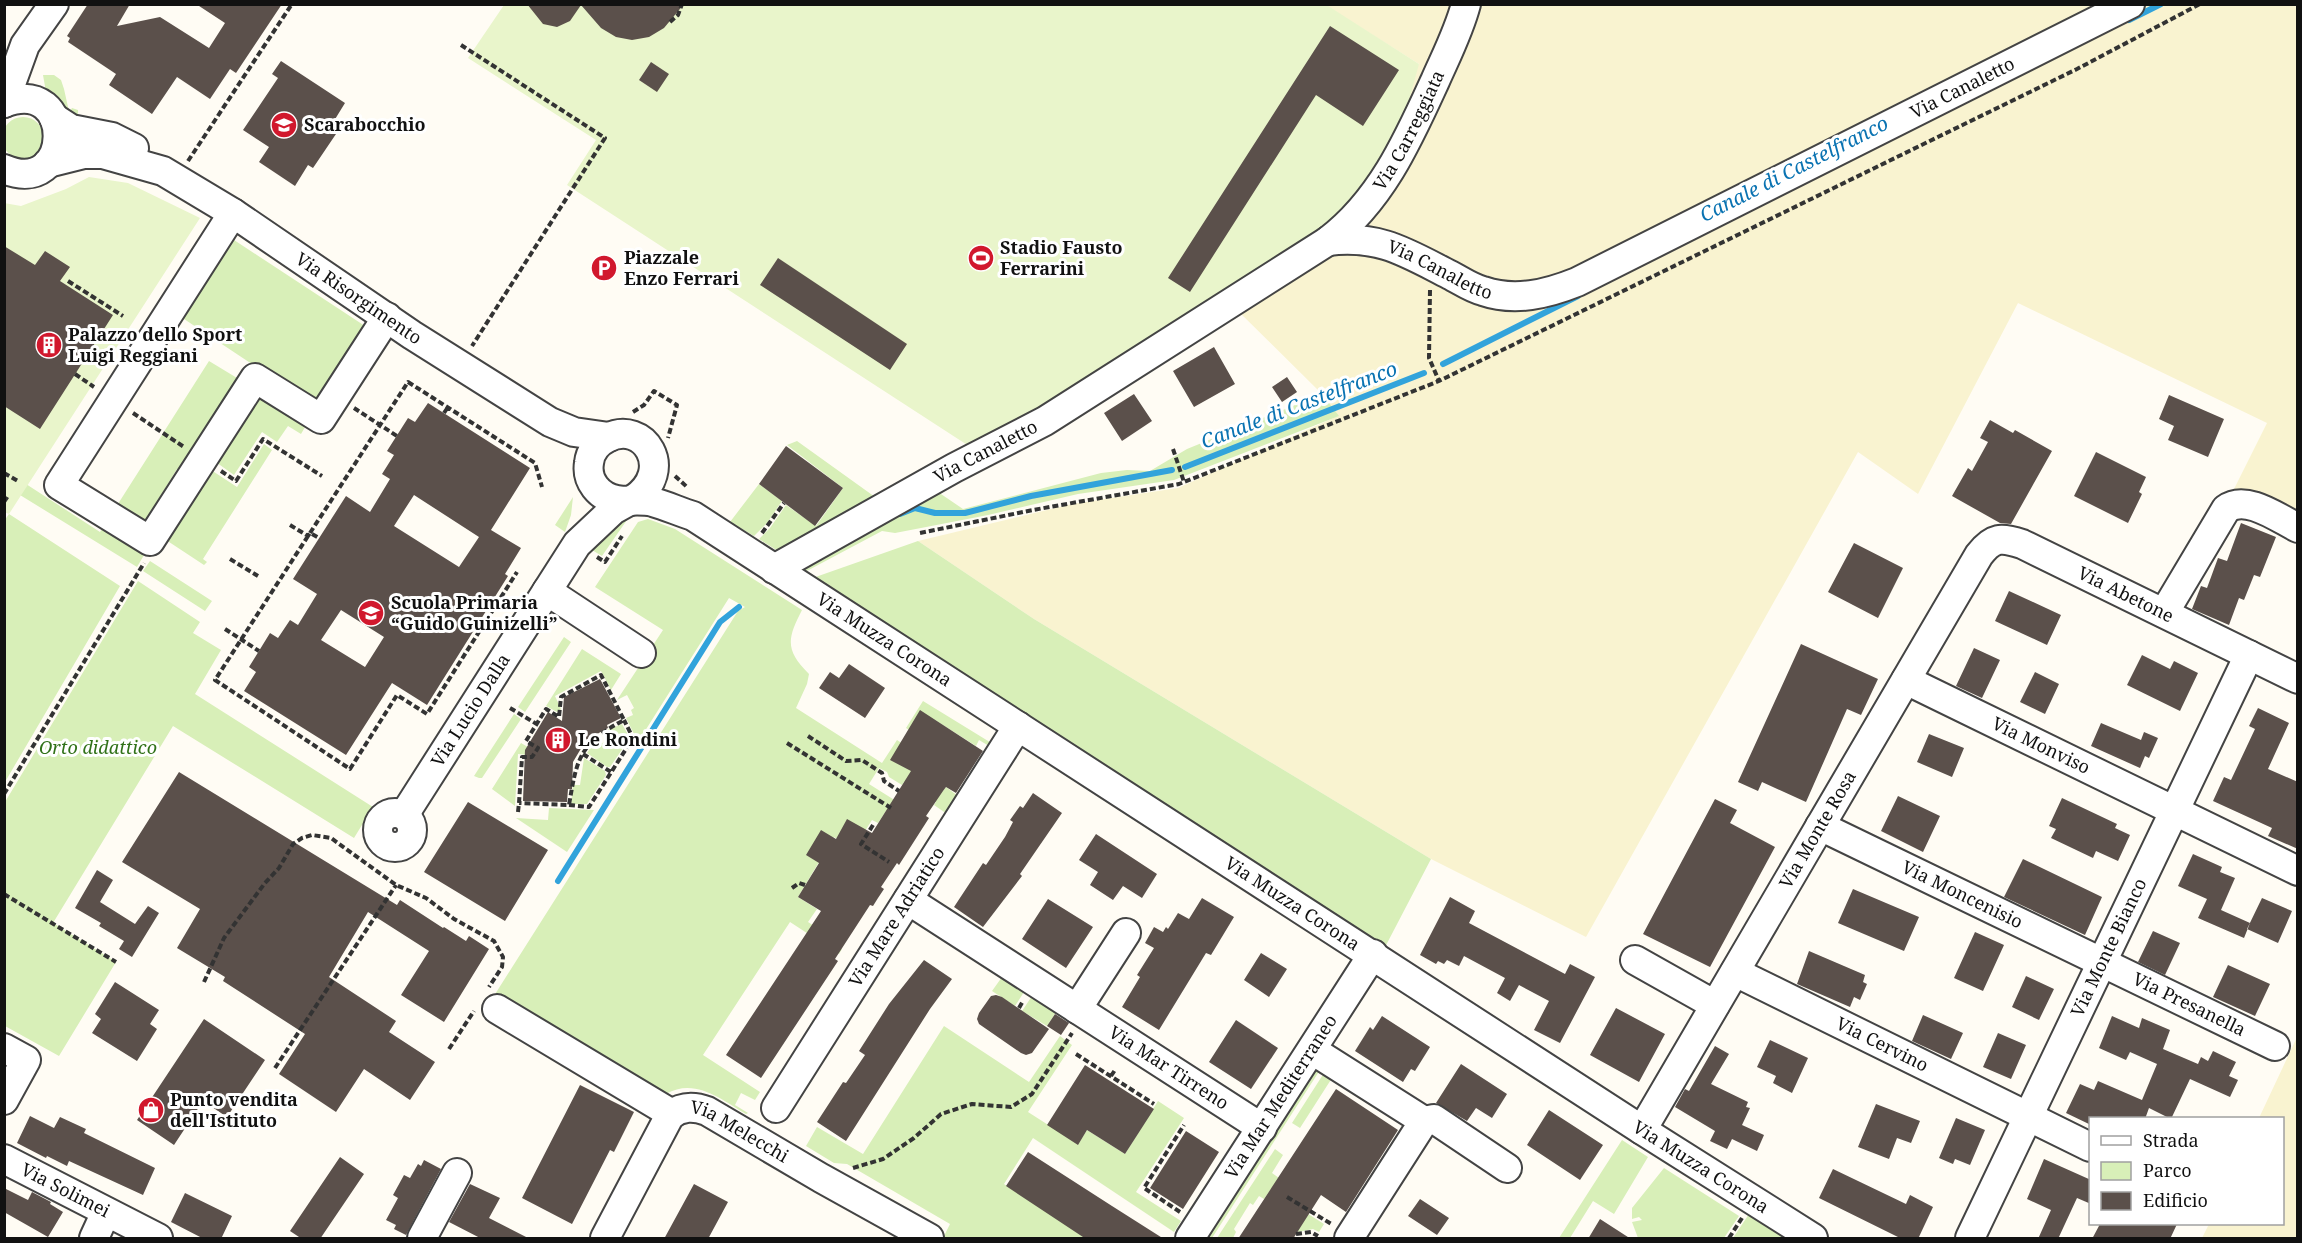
<svg xmlns="http://www.w3.org/2000/svg" width="2302" height="1243" font-family="'Noto Serif',serif">
	<rect width="100%" height="100%" fill="#fffcf4"/>
	<path fill="#f9f3d0" d="M1325,5h972v514l-63,-30 33,-66 -249,-120 -100,191 -60,-42 -272,485 -155,-78 -397,-240 -116,-78 154,-37 106,-16 160,-72 -16,-22 -84,-83 181,-247z
		M2297,1037v201h-95l7,-14h73v-106h-23z"/>
	<path fill="#d8efb8" d="M43,75h11l7,5 3,9 4,18 2,4 2,-3 6,2v5l7,1 1,3 -3,6 -37,-33z
		M2 138a21 21 0 1 1 42 0a21 21 0 1 1-42 0Z
		M231,238l137,90 -51,79 -136,-90z
		M209,361l33,20 -59,92 -6,-4 -19,31 5,4 -15,24 -32,-21z
		M258,390l50,32 -7,12 -13,-8 -11,16 -15,-10 -28,43 -21,-15z
		M1322,394l17,22 -165,64 -96,14 -90,21 -67,13 -26,5 -13,-2 -79,42 -6,-9 141,-72 25,17 138,-36 26,-3 23,1 37,-22z
		M797,441l85,61 -104,49 -19,-12 11,-11 16,-23 30,21 27,-38 -56,-43z
		M264,444l8,6 -69,109 4,3 -3,3 -41,-27 45,-70 29,19z
		M26,484l74,48 6,-9 41,27 -10,17 -117,-72z
		M759,484l23,17 -15,22 -13,13 -24,-14z
		M573,497l-2,18 -6,17 -10,-7z
		M9,514l111,72 -115,196 -1,-261z
		M629,517l-27,39 -15,-9 13,-15z
		M648,519l27,10 127,81c-15,29 -17,40 7,64l-2,10 -11,24 86,55 15,-23 24,16 -10,16 32,19 3,-4 12,9 -11,18 -13,-9 2,-3 -32,-20 -2,3 -13,-8 -2,-5 -8,-4 -10,16 27,17 -10,10 -8,12 -6,-3 -16,25 26,21 -48,-29 -36,60 19,12 -9,13 30,19 -2,4 6,4 -3,5 -49,-32 -87,133 57,37 -5,8 -14,-7 -6,12 13,8 -2,1c-24,-14 -51,-37 -80,-20l-174,-95 246,-388 7,-4 -16,-9 -91,144 -12,-24 7,-3 -2,-5 3,-2 -7,-13 -10,5 46,-70 -68,-43 43,-65z
		M918,541l116,78 397,240 -48,92 -576,-371z
		M150,561l62,40 -7,10 -62,-40z
		M138,581l62,41 -7,11 28,17 -26,44 178,113 -19,31 -181,-112 -120,197 63,39 -57,94 -54,-30v-224z
		M564,637l7,5 -46,70 -7,-5z
		M582,649l39,25 -10,16 -10,-19 -46,25 6,13 -4,3 -11,-6z
		M923,701l70,43 -4,2 -10,-6 -3,6 -41,-26 -26,10 -3,-2z
		M514,714l7,5 -39,59h-3l-5,-2z
		M622,724l8,14 -20,29h-3l-20,-14 4,-6 17,-6 -3,-10z
		M521,743l12,7 -3,5 -12,-1 -3,52 -23,-17z
		M584,758l21,13 1,4 -19,29h-16l2,-19h7z
		M549,808l45,2 -27,42 -51,-34 32,2z
		M1002,977l22,15 -9,14 -23,-15z
		M1032,996l24,16 -9,14 -25,-15z
		M944,1026l85,56 31,-46 12,9 -44,67 50,32 9,-14 38,24 33,-53 26,17 -48,74 45,29 -7,11 -141,-94 -29,46 85,54h-146l7,-14 -103,-60 -13,-1 -28,-17 11,-19 46,27z
		M1315,1065l5,5 -108,168h-9z
		M1324,1073l8,5 -32,50 -8,-5z
		M1622,1140l26,17 -34,57 -21,-13 -23,37h-11z
		M1275,1149l8,6 -11,18 7,5 -15,21 -5,-3 -6,9 -3,-2 -16,26 2,3 -3,6h-16z
		M1664,1168l75,48 -15,22h-86l-6,-16 10,-2 -3,-3 -7,2v-11z
		M1286,1200l38,24 -5,8 -6,-3 -15,3z
		M1751,1211l41,27h-59z"/>
	<path fill="#e9f5cb" d="M1325,4l94,60 -15,54 -43,78 -17,26 -369,228 -408,-265 29,-45 -128,-82 36,-53z
		M89,177l39,6 72,35 -191,296 -5,-2v-309l17,3 45,-17z"/>
	<g fill="none" stroke-linecap="round" stroke-linejoin="round">
		<path stroke="#32a3db" stroke-width="6" d="M2129,20l32,-16
			M1443,364l135,-68
			M1185,467l239,-94
			M900,514l15,-6 20,5h30l66,-17 141,-26
			M558,881l162,-259 19,-15"/>
	</g>
	<path fill="#5b504b" fill-rule="evenodd" d="M88,4h42l-13,22 43,-9 49,31 16,-25 -29,-19h86l-46,69 -6,-4 -20,30 -33,-22 -25,37 -43,-29 7,-11 -48,-32 2,-4 -3,-2z
		M527,4h157l-20,24 -15,9 -17,3 -16,-3 -15,-9 -20,-23 -11,16 -13,6 -14,-3z
		M1330,26l69,44 -36,56 -47,-31 -126,197 -22,-14z
		M281,61l64,42 -16,26 7,5 -23,34 -5,-3 -13,21 -36,-24 10,-15 -26,-17 35,-52 -6,-4z
		M651,62l18,12 -12,18 -18,-12z
		M4,246l31,19 10,-14 25,16 -10,14 53,34 -73,114 -36,-23z
		M778,258l129,86 -17,26 -130,-85z
		M1214,347l21,37 -41,23 -21,-36z
		M1287,377l10,15 -15,10 -10,-15z
		M1134,394l18,27 -30,20 -18,-28z
		M2169,395l55,24 -16,38 -40,-17 6,-14 -15,-7z
		M428,403l102,65 -39,62 30,18 -16,26 3,2 -81,129 -35,-22 -46,72 -102,-64 12,-19 -7,-5 21,-34 8,5 12,-18 8,5 19,-31 -24,-15 53,-83 24,16 20,-33 -8,-5 12,-19 -7,-4 21,-33 7,4zM414,495l65,42 -20,30 -65,-41zM341,610l43,27 -19,30 -44,-27z
		M1990,420l23,13 2,-3 37,21 -41,73 -11,-1 -48,-27 16,-28 4,3 16,-29 -8,-4z
		M786,446l57,42 -28,38 -56,-42z
		M2096,452l50,25 -7,15 3,2 -14,29 -54,-27z
		M2241,523l35,14 -16,40 -6,-2 -10,25 -5,-2 -10,27 -37,-16 9,-23 6,2 11,-30 9,3z
		M1854,543l49,25 -25,50 -50,-26z
		M2009,591l52,24 -14,30 -52,-24z
		M1801,644l77,35 -17,36 -14,-6 -41,93 -44,-20 -4,9 -20,-9z
		M1974,648l26,12 -18,38 -26,-12z
		M2142,655l28,14 4,-8 24,12 -18,38 -53,-26z
		M849,664l36,24 -20,30 -46,-30 11,-16 9,6z
		M2035,672l24,12 -14,30 -25,-12z
		M600,679l21,39 -14,7 1,3 -22,12 -13,22 -1,27h-4l-1,13 -44,-1 2,-51 23,-38 14,9 2,-24z
		M2258,708l31,15 -21,46 30,13v67l-30,-13 4,-8 -59,-27 11,-24 7,3 24,-51 -6,-3z
		M920,710l63,41 -27,42 -10,-6 -3,4 -17,25 3,2 -30,47 -2,-2 -16,24 3,2 -6,9 -5,8 -3,-1 -35,54 3,2 -77,117 -35,-23 95,-144 -23,-14 21,-34 -13,-8 15,-25 15,9 11,-20 25,14 39,-62 -21,-11z
		M2101,723l40,17 3,-8 14,6 -9,20 -4,-2 -5,12 -49,-22z
		M1929,734l35,14 -12,29 -35,-15z
		M179,772l218,133 3,-5 43,28 1,-1 22,14 3,-5 20,13 -45,73 -43,-27 28,-44 -61,-39 -39,65 67,44 -7,11 46,30 -25,38 -46,-31 -28,43 -57,-38 26,-40 -82,-53 2,-4 -48,-29 23,-39 -78,-47z
		M1033,793l29,20 -42,61 2,2 -39,51 -29,-20 29,-44 3,2 19,-28 8,-15 -3,-2 10,-14 3,2z
		M1898,796l42,20 -17,36 -42,-21z
		M2062,798l55,26 -2,4 15,7 -12,26 -22,-10 -3,7 -42,-20 5,-9 -7,-3z
		M1715,799l22,11 -7,13 45,24 -65,120 -67,-33z
		M468,802l80,48 -43,71 -81,-49z
		M1096,834l61,40 -15,24 -19,-12 -10,14 -23,-15 8,-13 -19,-12z
		M2193,854l29,13 -2,5 15,6 -14,32 29,13 -6,15 -46,-20 9,-19 -29,-13z
		M2023,859l79,38 -17,38 -81,-38z
		M97,870l16,10 -13,22 35,22 13,-18 11,7 -27,44 -13,-8 5,-8 -25,-15 2,-3 -26,-15z
		M1853,889l66,28 -15,34 -66,-28z
		M1450,897l25,14 -6,12 96,51 5,-10 25,13 -35,66 -26,-13 15,-29 -30,-16 -9,16 -13,-8 8,-15 -41,-22 -5,10 -12,-6 -3,4 -6,-3 -2,3 -16,-9z
		M1202,898l32,19 -23,38 -5,-2 -47,77 -37,-23 18,-30 -3,-2 17,-27 -9,-5 9,-16 9,5 3,-5 2,2 10,-16 11,6z
		M2262,898l30,13 -14,32 -31,-14z
		M1048,899l45,28 -27,41 -44,-29z
		M2153,931l27,12 -15,32 -27,-13z
		M1975,932l29,13 -21,46 -29,-13z
		M1809,951l56,24 -2,7 4,2 -7,16 -6,-3 -4,10 -53,-23z
		M1261,953l26,16 -18,28 -25,-17z
		M924,960l28,19 -22,30 -84,132 -29,-19 26,-40 3,1 19,-28 -6,-4 30,-47z
		M2228,965l42,19 -15,32 -42,-19z
		M2026,976l28,13 -15,31 -27,-13z
		M115,982l44,28 -9,14 7,5 -20,32 -45,-28 9,-14 -6,-5z
		M996,995l6,2 47,32 -17,24 -6,2 -5,-2 -42,-29 -2,-5 2,-6 12,-17z
		M1616,1008l49,26 -26,48 -49,-27z
		M1055,1014l14,9 -8,12 -14,-9z
		M1923,1015l40,18 -12,26 -39,-18z
		M1382,1016l48,31 -15,24 -4,-2 -8,13 -48,-31 15,-24 3,3z
		M2112,1016l27,12 3,-10 28,12 -7,19 35,15 3,-7 7,4 5,-10 23,11 -7,14 9,4 -8,17 -40,-18 -19,40 -22,-11 -4,11h-54v6l-25,-12 14,-29 14,6 4,-9 44,19 15,-36 -27,-12 -4,8 -27,-12z
		M204,1019l61,41 -38,57 -24,-16 -29,44 -37,-25z
		M1236,1020l42,28 -27,41 -42,-27z
		M1998,1033l28,12 -15,34 -28,-12z
		M1770,1040l38,18 -16,35 -19,-10 3,-7 -19,-9z
		M1715,1046l14,8 -18,30 37,18 -2,5 4,1 -8,17 22,10 -7,16 -25,-12 -5,10 -17,-8 5,-10 -40,-24 10,-18 4,2z
		M1461,1064l46,30 -15,24 -16,-10 -9,13 -31,-18z
		M1085,1065l69,44 -29,45 -38,-24 -9,15 -31,-20z
		M580,1085l54,27 -20,40 -4,-2 -38,74 -50,-26z
		M1336,1089l62,41 -52,82 -25,-17 -28,44h-55z
		M1876,1104l44,17 -9,22 -14,-5 -8,21 -31,-12z
		M1549,1110l54,35 -23,35 -53,-35z
		M30,1116l24,12 6,-11 26,12 -2,4 71,35 -12,27 -74,-34 -2,5 -20,-10 -1,2 -29,-15z
		M1956,1118l29,12 -15,35 -15,-6 -2,5 -14,-6z
		M1186,1131l33,21 -36,57 -33,-21z
		M1028,1152l84,54 52,33h-78l-80,-53z
		M340,1157l24,17 -44,65h-18l-12,-8z
		M2044,1159l47,21v24l-14,-6 -19,41h-20l13,-29 -24,-11z
		M424,1160l17,9 -35,66 -12,-6 2,-4 -10,-5 12,-22 -5,-3 11,-20 6,3 8,-14 3,2z
		M1833,1169l73,35 4,-9 23,12 -15,32h-16l-83,-41z
		M470,1184l30,14 -11,20 41,21h-48l-33,-17z
		M694,1184l34,18 -20,37h-44z
		M4,1188l24,12 4,-8 19,10 -1,2 13,8 -15,25 -44,-25z
		M185,1193l47,23 -11,23h-17l-33,-17z
		M1420,1199l29,19 -12,17 -29,-19z
		M1600,1219l31,20h-43z
		M2100,1224h77l-7,15h-78z"/>
	<g fill="none" stroke-linecap="round" stroke-linejoin="round">
		<defs>
			<g id="minor">
				<path d="M4,103c73,-28 70,96 0,66"/>
				<path d="M4,103l21,-58 29,-41"/>
				<path d="M54,118l17,11 41,8 22,11"/>
				<path id="s1" d="M48,163l36,-9h19l60,17 70,42 179,122 138,87 24,10 35,5"/>
				<path d="M233,213l-174,272 91,56 105,-163 66,41 66,-102"/>
				<path id="s2" d="M1328,241c52,-6 77,11 122,34 10,5 21,13 33,16 32,11 64,3 94,-9l553,-278"/>
				<path id="s3" d="M634,499c42,-29 10,-80 -27,-61 -10,5 -17,14 -18,25 -3,18 10,34 28,37 12,2 23,-1 36,2 14,4 27,10 40,14l949,614 171,108"/>
				<path id="s4" d="M774,569l180,-101 91,-47 283,-180c53,-40 80,-101 107,-160 11,-25 24,-50 31,-77"/>
				<path d="M547,591l94,62"/>
				<path d="M2164,613l62,-104c20,-15 52,9 72,19"/>
				<path id="s5" d="M1906,680l392,191"/>
				<circle cx="395" cy="830" r="17"/>
				<path id="s6" d="M404,815l173,-271 36,-34 18,-10"/>
				<path id="s7" d="M1820,826l455,220"/>
				<path id="s8" d="M908,900l354,228"/>
				<path d="M1635,960l80,45"/>
				<path id="s9" d="M1735,972l355,175"/>
				<path d="M497,1009l175,105"/>
				<path d="M1077,1009l49,-76"/>
				<path d="M4,1048l22,12 -22,40"/>
				<path d="M1312,1050l112,71 -75,117"/>
				<path id="s10" d="M776,1108l242,-382"/>
				<path d="M1424,1121l10,-2 73,49"/>
				<path id="s11" d="M1642,1130l337,-575c14,-18 22,-18 43,-11l276,135"/>
				<path id="s12" d="M4,1159l154,79"/>
				<path d="M94,1238l12,-26"/>
				<path d="M422,1238l35,-65"/>
				<path id="s13" d="M605,1238l65,-123c12,-9 24,-9 37,-4l114,67 108,60"/>
				<path id="s14" d="M1190,1238l183,-284"/>
				<path id="s15" d="M1970,1238l279,-583"/>
			</g>
		</defs>
		<use href="#minor" stroke="#444" stroke-width="32"/>
		<path stroke="#333" stroke-width="4" stroke-dasharray="6 3" stroke-linecap="butt" d="M670,22l8,-7 4,-11
			M461,45l144,93 -133,208
			M188,161l104,-157
			M68,281l55,35
			M1430,290l-1,68 10,23
			M75,374l19,13
			M354,408l43,28
			M633,412l11,-7 10,-14 23,14 -9,33
			M133,413l51,34
			M444,413l4,-6
			M1173,449l11,33
			M221,471l15,10 27,-42 59,37
			M4,473l14,8
			M675,476l12,11
			M4,502l4,-6
			M290,525l18,11 2,-3 9,5
			M310,533l98,-151 127,81 7,24
			M762,533l22,-30
			M920,533l113,-23 146,-26 260,-103 638,-312 123,-65
			M308,536l-93,144 135,89 47,-74 30,19 90,-142
			M597,557l8,5 17,-26
			M230,559l28,17
			M225,629l34,22
			M510,708l30,18
			M808,736l38,25 16,-1 20,13 2,8 15,10
			M787,743l104,65
			M583,754l28,18
			M4,794l140,-231
			M569,805l20,2 44,-69 -9,-18
			M518,812l1,-9 3,-46h10l6,-9 -12,-7 20,-32 13,8 2,-20 40,-22 23,45c-45,24 -47,38 -55,85l-50,-2
			M873,825l-12,19 28,18
			M792,888l7,-5 6,2
			M4,894l112,68
			M204,982l20,-44 41,-55 14,-15 14,-24 9,-6 10,-3 19,3 65,47 30,13 28,21 40,22 9,16 -1,10 -13,20
			M1019,1008l4,-7
			M449,1049l25,-38
			M1076,1054l78,50
			M275,1068l121,-183
			M1111,1076l4,-6
			M853,1168l30,-9 31,-21 27,-24 31,-10 39,3 21,-13 40,-61
			M1287,1197l46,28
			M1180,1212l-36,-24 40,-63
			M1296,1234l15,-2 7,4
			M1729,1238l13,-20"/>
		<use href="#minor" stroke="#fff" stroke-width="28"/>
	</g>
	<defs>
		<symbol id="school-disc" viewBox="-11 -11 22 22"><circle r="9.5" fill="#d1182d" stroke="#fff"/><path d="M0-5L7-2L0 1L-7-2ZM-4 1L0 2.5L4 1V4Q0 6-4 4Z" fill="#fff"/></symbol>
		<symbol id="stadium-disc" viewBox="-11 -11 22 22"><circle r="9.5" fill="#d1182d" stroke="#fff"/><path d="M0-5a6.5 5 0 1 0 0 10a6.5 5 0 1 0 0-10ZM-3.5-1.8h7v3.6h-7Z" fill="#fff"/></symbol>
		<symbol id="parking-disc" viewBox="-11 -11 22 22"><circle r="9.5" fill="#d1182d" stroke="#fff"/><path d="M-3.5-5.5H1a3.5 3.5 0 0 1 0 7H-1V5.5H-3.5ZM-1-3.4V-.6H.8a1.4 1.4 0 0 0 0-2.8Z" fill="#fff"/></symbol>
		<symbol id="building-disc" viewBox="-11 -11 22 22"><circle r="9.5" fill="#d1182d" stroke="#fff"/><path d="M-4-6H4V6H1V3H-1V6H-4ZM-2.5-4.3h1.7v1.8h-1.7ZM.8-4.3h1.7v1.8H.8ZM-2.5-1h1.7V.8h-1.7ZM.8-1h1.7V.8H.8Z" fill="#fff"/></symbol>
		<symbol id="shop-disc" viewBox="-11 -11 22 22"><circle r="9.5" fill="#d1182d" stroke="#fff"/><path d="M-5-2.5h2.3a2.7 3.5 0 0 1 5.4 0H5L5.5 6h-11ZM-1.5-2.5h3a1.5 2.3 0 0 0-3 0Z" fill="#fff"/></symbol>
	</defs>
	<g fill-rule="evenodd">
		<use href="#school-disc" x="269" y="110" width="30" height="30"/>
		<use href="#stadium-disc" x="966" y="243" width="30" height="30"/>
		<use href="#parking-disc" x="589" y="253" width="30" height="30"/>
		<use href="#building-disc" x="34" y="330" width="30" height="30"/>
		<use href="#school-disc" x="356" y="598" width="30" height="30"/>
		<use href="#building-disc" x="543" y="725" width="30" height="30"/>
		<use href="#shop-disc" x="136" y="1095" width="30" height="30"/>
	</g>
	<g text-anchor="middle" stroke-width="6" stroke-linejoin="round" paint-order="stroke">
		<g font-size="18" fill="#111" stroke="#fff">
			<text dy="6" stroke="none"><textPath href="#s2" startOffset="694">Via Canaletto</textPath></text>
			<text dy="6" stroke="none"><textPath href="#s4" startOffset="783">Via Carreggiata</textPath></text>
			<text dy="6" stroke="none"><textPath href="#s2" startOffset="118">Via Canaletto</textPath></text>
			<text dy="6" stroke="none"><textPath href="#s1" startOffset="352">Via Risorgimento</textPath></text>
			<text dy="6" stroke="none"><textPath href="#s4" startOffset="242">Via Canaletto</textPath></text>
			<text dy="6" stroke="none"><textPath href="#s11" startOffset="831">Via Abetone</textPath></text>
			<text dy="6" stroke="none"><textPath href="#s3" startOffset="496">Via Muzza Corona</textPath></text>
			<text dy="6" stroke="none"><textPath href="#s6" startOffset="124">Via Lucio Dalla</textPath></text>
			<text dy="6" stroke="none"><textPath href="#s5" startOffset="150">Via Monviso</textPath></text>
			<text dy="6" stroke="none"><textPath href="#s11" startOffset="348">Via Monte Rosa</textPath></text>
			<text dy="6" stroke="none"><textPath href="#s7" startOffset="158">Via Moncenisio</textPath></text>
			<text dy="6" stroke="none"><textPath href="#s3" startOffset="982">Via Muzza Corona</textPath></text>
			<text dy="6" stroke="none"><textPath href="#s10" startOffset="226">Via Mare Adriatico</textPath></text>
			<text dy="6" stroke="none"><textPath href="#s15" startOffset="322">Via Monte Bianco</textPath></text>
			<text dy="6" stroke="none"><textPath href="#s7" startOffset="410">Via Presanella</textPath></text>
			<text dy="6" stroke="none"><textPath href="#s9" startOffset="164">Via Cervino</textPath></text>
			<text dy="6" stroke="none"><textPath href="#s8" startOffset="310">Via Mar Tirreno</textPath></text>
			<text dy="6" stroke="none"><textPath href="#s14" startOffset="168">Via Mar Mediterraneo</textPath></text>
			<text dy="6" stroke="none"><textPath href="#s13" startOffset="216">Via Melecchi</textPath></text>
			<text dy="6" stroke="none"><textPath href="#s3" startOffset="1468">Via Muzza Corona</textPath></text>
			<text dy="6" stroke="none"><textPath href="#s12" startOffset="69">Via Solimei</textPath></text>
		</g>
		<g font-size="18" font-weight="bold" fill="#111" stroke="#fff" text-anchor="start">
			<text x="304" y="131">Scarabocchio</text>
			<text x="1000" y="254">Stadio Fausto<tspan x="1000" dy="21">Ferrarini</tspan></text>
			<text x="624" y="264">Piazzale<tspan x="624" dy="21">Enzo Ferrari</tspan></text>
			<text x="68" y="341">Palazzo dello Sport<tspan x="68" dy="21">Luigi Reggiani</tspan></text>
			<text x="391" y="609">Scuola Primaria<tspan x="391" dy="21">“Guido Guinizelli”</tspan></text>
			<text x="578" y="746">Le Rondini</text>
			<text x="170" y="1106">Punto vendita<tspan x="170" dy="21">dell'Istituto</tspan></text>
		</g>
		<g font-size="18" font-style="italic" fill="#307118" stroke="#fff">
			<text x="98" y="754">Orto didattico</text>
		</g>
		<g font-size="20" font-style="italic" fill="#0a73b2" stroke="#fff">
			<text transform="translate(1794 169) rotate(-27)" y="7">Canale di Castelfranco</text>
			<text transform="translate(1299 405) rotate(-21)" y="7">Canale di Castelfranco</text>
		</g>
	</g>
	<rect width="2302" height="1243" fill="none" stroke="#111111" stroke-width="12"/>
	<rect x="2089" y="1117" width="195" height="108" fill="#ffffff" stroke="#a0a0a0" stroke-width="1.5"/>
	<rect x="2101" y="1136" width="30" height="9" fill="#ffffff" stroke="#a0a0a0" stroke-width="1.5"/>
	<text x="2143" y="1147" font-size="18" fill="#111111">Strada</text>
	<rect x="2101" y="1162" width="30" height="18" fill="#d8efb8" stroke="#a0a0a0" stroke-width="1.5"/>
	<text x="2143" y="1177" font-size="18" fill="#111111">Parco</text>
	<rect x="2101" y="1192" width="30" height="18" fill="#5b504b" stroke="#a0a0a0" stroke-width="1.5"/>
	<text x="2143" y="1207" font-size="18" fill="#111111">Edificio</text>
</svg>
